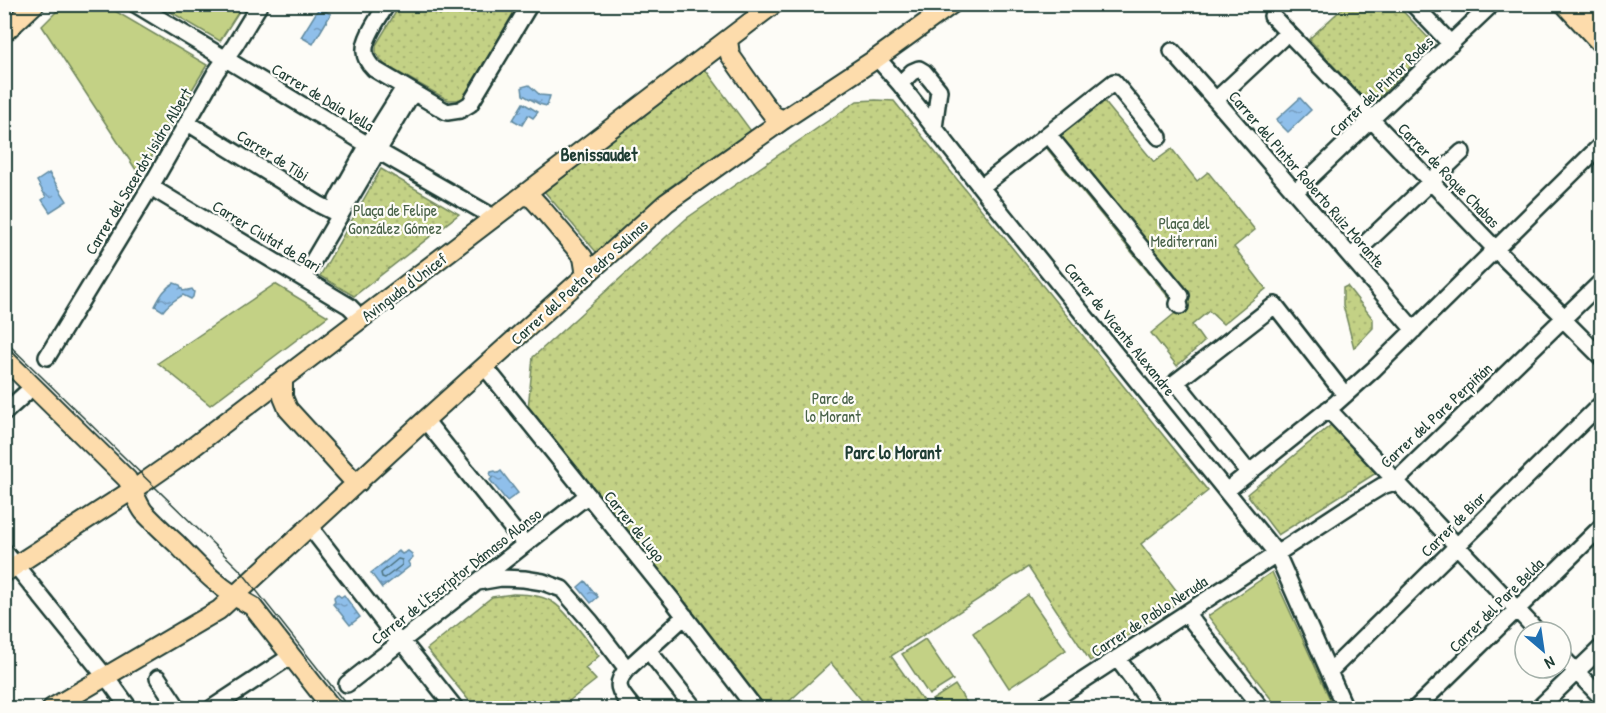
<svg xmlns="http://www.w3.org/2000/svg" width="1606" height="713" font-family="'Patrick Hand',sans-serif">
	<defs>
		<pattern id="park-dots" width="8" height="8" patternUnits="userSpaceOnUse" patternTransform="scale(1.5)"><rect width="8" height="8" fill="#c3d185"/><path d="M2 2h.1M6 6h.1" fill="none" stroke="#a7b473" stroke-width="1.8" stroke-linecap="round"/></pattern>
		<pattern id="water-ripples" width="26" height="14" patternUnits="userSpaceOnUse" patternTransform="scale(1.5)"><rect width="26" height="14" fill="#8fbfea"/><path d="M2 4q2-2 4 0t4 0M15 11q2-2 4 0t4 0" fill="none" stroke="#749cbe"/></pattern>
	</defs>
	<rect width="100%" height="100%" fill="#fdfcf7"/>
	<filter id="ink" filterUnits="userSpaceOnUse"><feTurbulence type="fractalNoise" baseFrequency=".0167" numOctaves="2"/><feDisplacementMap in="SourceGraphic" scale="12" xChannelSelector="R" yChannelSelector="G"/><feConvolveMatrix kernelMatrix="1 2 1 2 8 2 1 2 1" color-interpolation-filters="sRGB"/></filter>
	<g filter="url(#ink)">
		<path fill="#c3d185" stroke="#71875c" stroke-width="1.5" d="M63,5h42l102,60 -67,111 -98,-150z
			M159,5h84l-23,36z
			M275,284l53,32 -118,89 -52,-42z
			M1272,572l62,136h-56l-70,-92z
			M1028,595l38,55 -57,38 -36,-55z
			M925,639l28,41 -24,15 -27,-41z
			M955,685l15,23h-32l-6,-8z"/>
		<path fill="url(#park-dots)" stroke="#71875c" stroke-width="1.5" d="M1396,4l38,40 -64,62 -61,-67 37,-34z
			M400,5h25l15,10 7,-10h71l-55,95h-15l-63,-35 -9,-11v-9z
			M705,69l46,62 -84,58 -70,64 -53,-62z
			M876,100l18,1 314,390 -67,53 42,55 -93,62 -62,-94 -137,89 37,52h-60l-37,-45 -49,45h-16l-238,-299 5,-52 154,-139 170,-117z
			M1103,100l51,62 18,-13 25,32 11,-9 47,58 -21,17 32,42 -43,35 -14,-13 -17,14 12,17 -27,24 -26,-33 28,-23 -134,-164z
			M381,169l78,45 -105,82 -34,-20z
			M1347,286l26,33v9l-19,20 -11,-43v-17z
			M1331,425l45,48 -98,62 -31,-41z
			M513,594c13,0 30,1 41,9 14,9 34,39 45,53l-14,12 11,12 -36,28h-85l-48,-59 65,-52z"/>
		<path fill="url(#water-ripples)" stroke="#628ba1" stroke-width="1.5" d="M319,8l12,6 -18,30 -12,-7z
			M529,85l11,10 10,1 -3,10 -8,-2 -16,-9 -1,-8z
			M1300,98l11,12 -23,22 -12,-12z
			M523,103l15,9 -5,6 -5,-3 -6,10 -9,-5z
			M49,173l18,28 -17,11 -8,-12 4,-3 -9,-16z
			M174,283l6,2 3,6 9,-2 2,3 -1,5 -2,2 -8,-4c-8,5 -14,8 -20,16l-8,-5c5,-9 9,-18 19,-23z
			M495,471l3,2 3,-2 17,22 -11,8 -17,-21 2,-2 -2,-3 1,-3z
			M399,551l3,3 6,-3 4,3 1,3 -5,5 2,4 -28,22 -11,-15z
			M585,581l13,16 -7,6 -13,-16z
			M337,594l4,3 3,-2 16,22 -10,8 -17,-21 2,-2 -1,-5z"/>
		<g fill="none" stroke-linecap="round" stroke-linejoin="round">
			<path stroke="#4c717d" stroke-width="1.5" d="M398,559l4,1v5l-17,13 -3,-1 -1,-4z"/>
			<defs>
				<path id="minor" d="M135,4l243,147 117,67
					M387,4c-7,12 -24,35 -22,48 0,7 4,12 9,17l73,43 13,-2 10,-6 60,-100
					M1413,4l38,40
					M1272,16l232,242 61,60 2,5 35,35
					M1172,51l47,53 195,226
					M877,58l23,26 87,111 290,359 68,154
					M900,84l12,-12 7,-3 5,3 15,18 -5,38
					M1221,95l60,-56
					M188,123l132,82 20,10
					M1052,139l129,157 -3,8 2,2
					M151,186l8,6 190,114 5,5 6,10
					M981,187l133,-105 45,55
					M1295,192l197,-188
					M337,200l31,-55 32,-51
					M1351,257l111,-105
					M303,278l105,-178 7,-7
					M47,357l104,-171 65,-114 19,-27 25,-41
					M485,367l188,234 82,107
					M1328,409l210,223
					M4,413l21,-19
					M425,420l94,117
					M1249,473l-73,-91 99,-77 70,90
					M1226,491l110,-88 38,-34 228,-225
					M310,527l85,110
					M4,551l109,135 16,22
					M478,582l23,-4 23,1 19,3 19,7 29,33 36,47
					M1186,613l75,95
					M402,641l53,67
					M648,650l46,58
					M1561,656l41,42
					M1117,658l37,50
					M1330,671l272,-268
					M158,678l20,30
					M347,684l241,-189
					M212,708l79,-52
					M633,708c-12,-15 -21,-22 -6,-39l58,-53
					M1041,708l313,-205 28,-17 13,-4 207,-201
					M1416,708l186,-182
					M1539,708l63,-61"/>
				<path id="major" d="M1564,4l38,41
					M1585,4l17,19
					M4,33l31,-29
					M728,40l2,15 33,47 10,13 10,5
					M525,195l8,4 11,12 39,46 3,19
					M4,358l123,121c6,10 10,24 17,33 10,11 22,22 33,32 25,26 42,45 75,62l80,102
					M283,380v17l5,12 63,69 8,4
					M4,573l139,-90 33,-23 598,-456
					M52,708l167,-98 206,-190 241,-217 117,-83 94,-62 75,-54"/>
			</defs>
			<use href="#minor" stroke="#1f3d34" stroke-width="20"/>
			<use href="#major" stroke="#1f3d34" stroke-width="22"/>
			<use href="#minor" stroke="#fdfcf7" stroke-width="15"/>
			<use href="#major" stroke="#fddcac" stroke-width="18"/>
			<path stroke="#1f3d34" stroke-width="1.5" d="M4,340l237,231 108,137"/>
		</g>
	</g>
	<g text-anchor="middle" stroke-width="4.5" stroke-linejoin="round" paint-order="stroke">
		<g font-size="16" fill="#1f3d34" stroke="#fdfcf7">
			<text transform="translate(1381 86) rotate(-44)" y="6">Carrer del Pintor Rodes</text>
			<text transform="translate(323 97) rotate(31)" y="6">Carrer de Daia Vella</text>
			<text transform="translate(273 155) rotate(32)" y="6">Carrer de Tibi</text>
			<text transform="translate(138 171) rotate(-59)" y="6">Carrer del Sacerdot Isidro Albert</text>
			<text transform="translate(1449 175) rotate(46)" y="6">Carrer de Roque Chabas</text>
			<text transform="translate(1307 179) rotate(49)" y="6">Carrer del Pintor Roberto Ruiz Morante</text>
			<text transform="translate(267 236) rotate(31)" y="6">Carrer Ciutat de Bari</text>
			<text transform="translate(579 282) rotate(-42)" y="6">Carrer del Poeta Pedro Salinas</text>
			<text transform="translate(404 287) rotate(-37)" y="6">Avinguda d'Unicef</text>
			<text transform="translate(1120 329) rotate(51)" y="6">Carrer de Vicente Alexandre</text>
			<text transform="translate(1436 415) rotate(-43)" y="6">Carrer del Pare Perpiñán</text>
			<text transform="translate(1453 524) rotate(-45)" y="6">Carrer de Biar</text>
			<text transform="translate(635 526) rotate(51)" y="6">Carrer de Lugo</text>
			<text transform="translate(456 576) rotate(-38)" y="6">Carrer de l'Escriptor Dámaso Alonso</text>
			<text transform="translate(1496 605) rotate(-45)" y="6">Carrer del Pare Belda</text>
			<text transform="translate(1149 616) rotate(-33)" y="6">Carrer de Pablo Neruda</text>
		</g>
		<g font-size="16" fill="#486248" stroke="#fdfcf7">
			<text x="395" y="216">Plaça de Felipe<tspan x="395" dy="18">González Gómez</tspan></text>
			<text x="1184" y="229">Plaça del<tspan x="1184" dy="18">Mediterrani</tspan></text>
			<text x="833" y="404">Parc de<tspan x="833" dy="18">lo Morant</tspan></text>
		</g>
		<g font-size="18" font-weight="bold" fill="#1f3d34" stroke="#fdfcf7">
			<text x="599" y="161">Benissaudet</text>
			<text x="893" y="459">Parc lo Morant</text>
		</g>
	</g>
	<rect width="1606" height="713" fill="none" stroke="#fdfcf7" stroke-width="24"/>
	<rect x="12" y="12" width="1582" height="689" fill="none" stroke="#1f3d34" stroke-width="2" filter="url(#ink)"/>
	<g transform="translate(1543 650) rotate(151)"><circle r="28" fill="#fdfcf7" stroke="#a4b0a9" stroke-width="1.5"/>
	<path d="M0-4.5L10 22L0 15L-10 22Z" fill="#1f6fb2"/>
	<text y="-9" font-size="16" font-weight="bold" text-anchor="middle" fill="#1f3d34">N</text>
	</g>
</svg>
